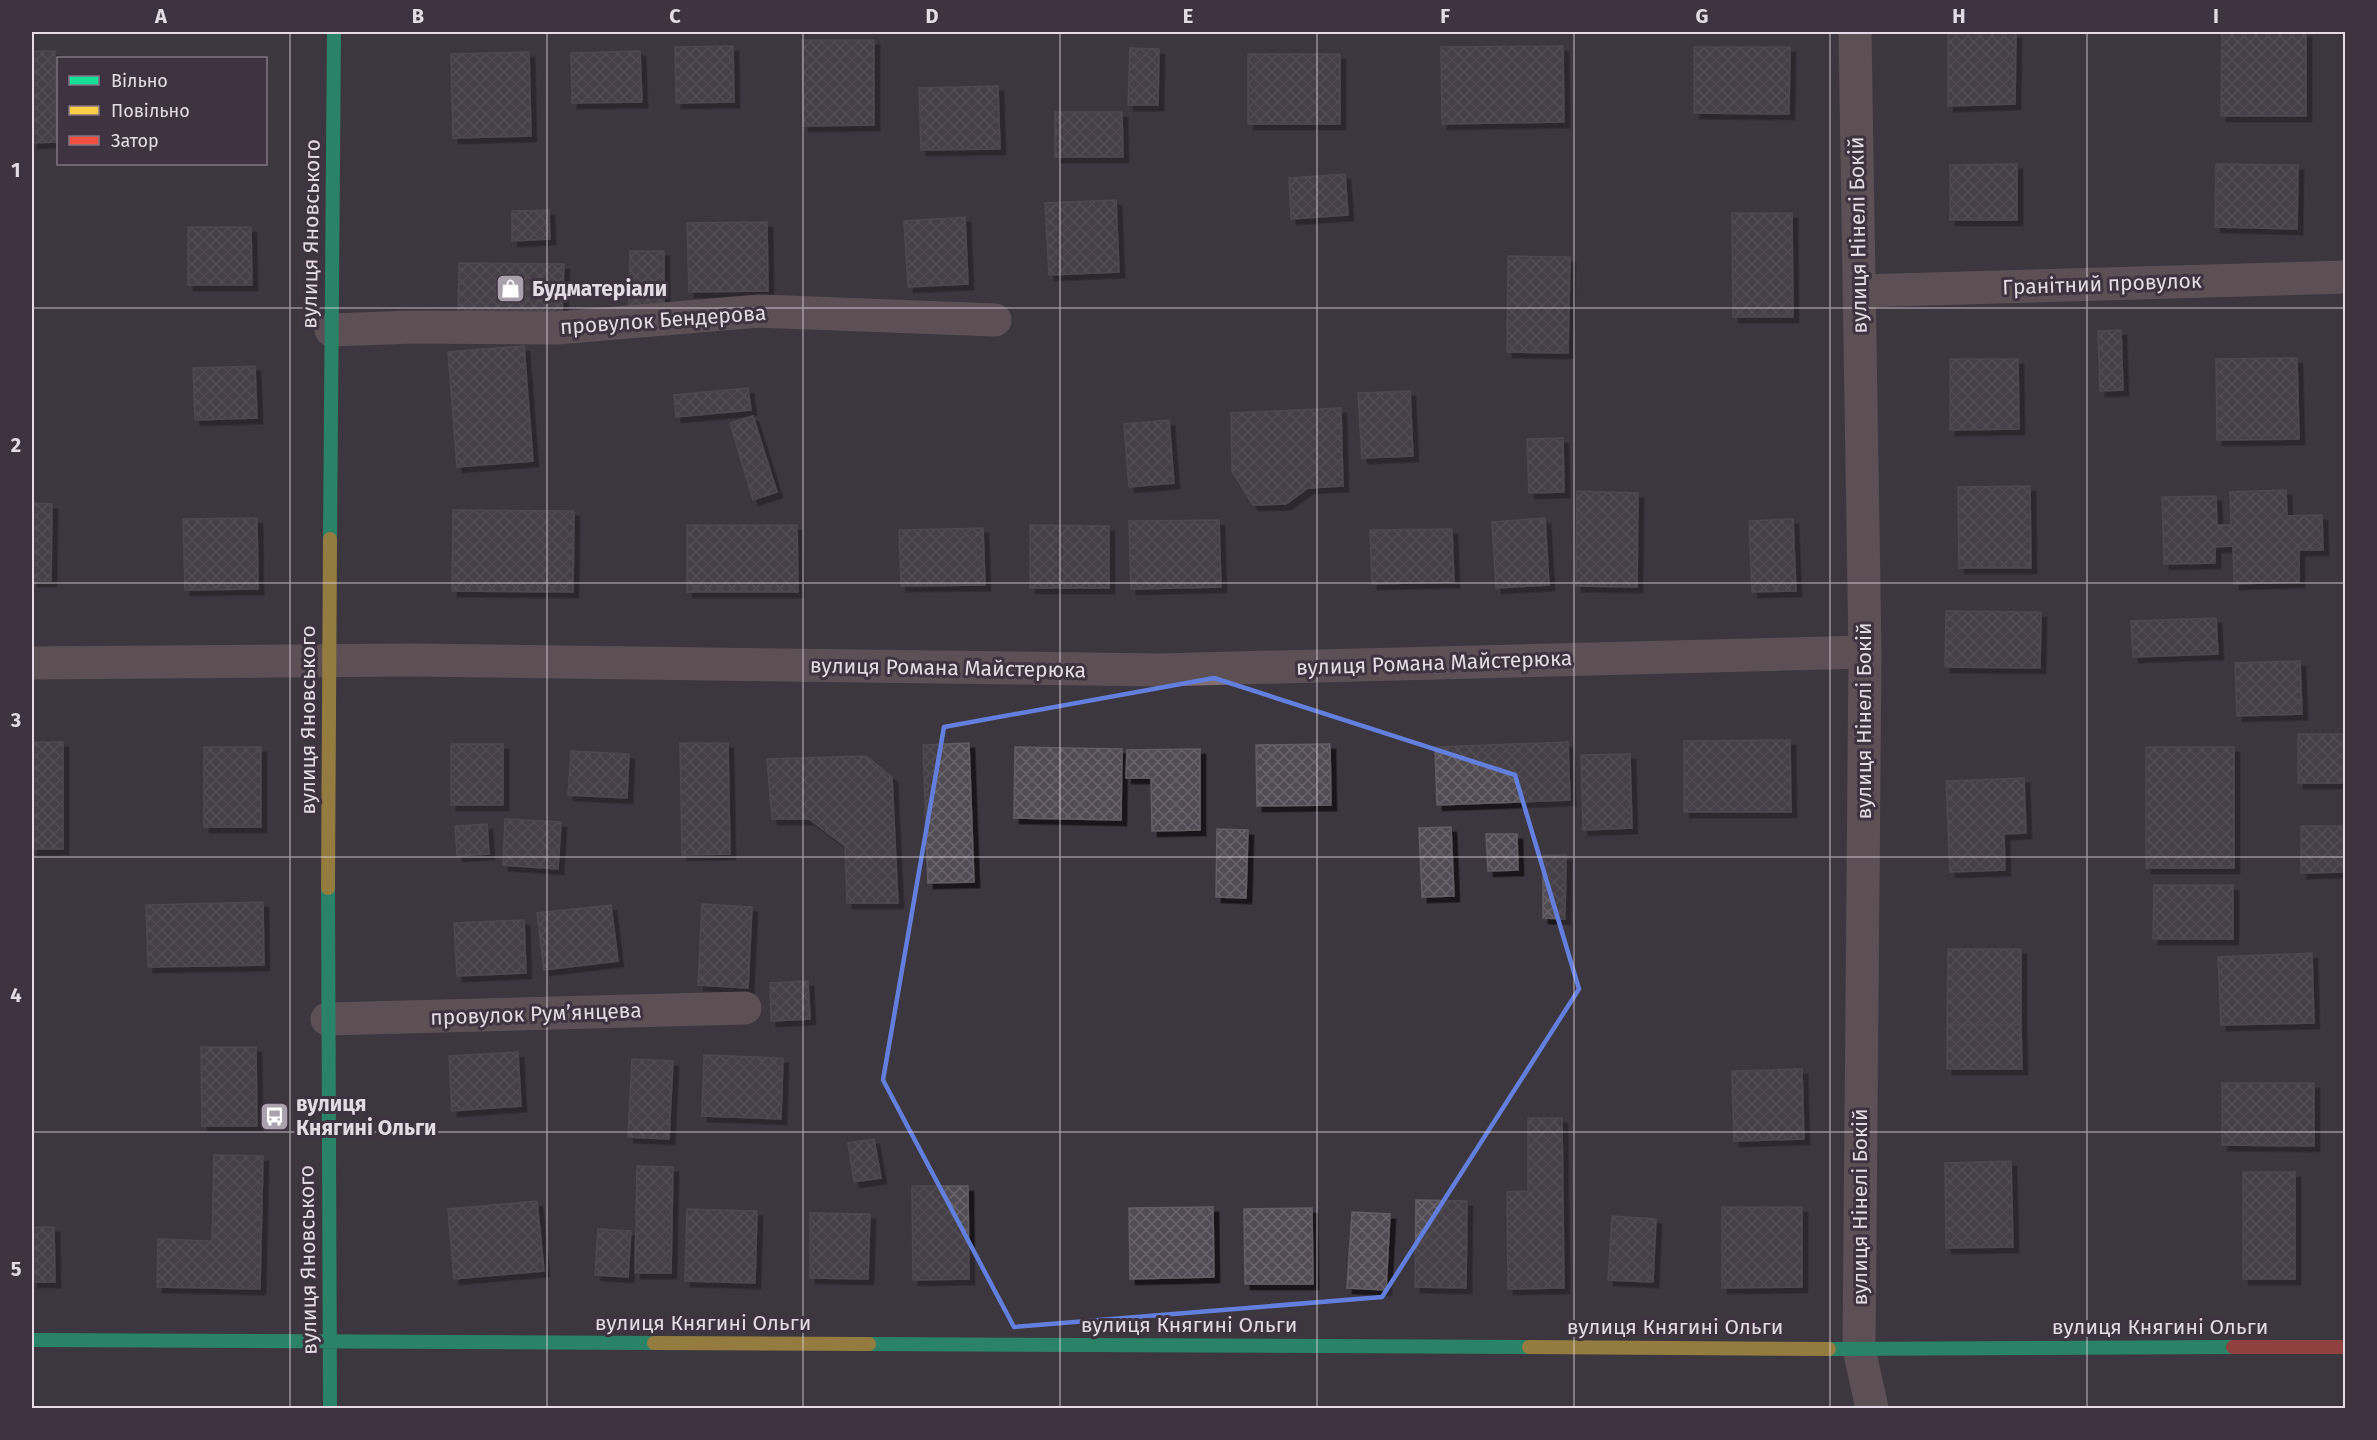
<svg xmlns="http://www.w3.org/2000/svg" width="2377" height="1440" font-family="'Fira Sans',sans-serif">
	<defs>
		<pattern id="building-cross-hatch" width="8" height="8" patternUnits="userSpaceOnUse" patternTransform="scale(1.5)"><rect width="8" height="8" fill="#514c53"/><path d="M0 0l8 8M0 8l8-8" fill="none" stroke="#6a656c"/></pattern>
		<filter id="shadow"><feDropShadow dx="5.5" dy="5.5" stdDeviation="0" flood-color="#0009"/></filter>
	</defs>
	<rect width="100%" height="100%" fill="#3c363e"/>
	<path fill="url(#building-cross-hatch)" stroke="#625d63" stroke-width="1.5" filter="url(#shadow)" d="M2222,32h84v84h-85z
		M2016,33l-1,71 -67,2v-72z
		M802,40h72v85l-71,1z
		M733,46l1,56 -58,1 -1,-56z
		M1563,46l1,76 -122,2 -1,-77z
		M1694,47h96l-1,67 -95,-1z
		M1130,48l29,1 -1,56h-30z
		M32,51h23l1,91 -24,1z
		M640,51l2,51 -70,1 -1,-50z
		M529,52l2,84 -78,2 -2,-84z
		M1248,54h92v70h-92z
		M998,86l2,63 -79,1 -2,-62z
		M1055,112h67l1,45h-68z
		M2017,164v56h-67v-55z
		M2216,164l82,1 -1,64 -82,-2z
		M1345,174l3,41 -57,4 -2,-41z
		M1116,200l3,72 -70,3 -4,-72z
		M549,210l1,29 -38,2v-30z
		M1732,213h60l1,104h-60z
		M965,217l3,67 -60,3 -4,-66z
		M767,222l1,69 -79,1 -2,-69z
		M188,227h63l1,58h-64z
		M630,251h34v59l-35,-1z
		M1508,256l62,1 -2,96 -61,-1z
		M459,263l105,1 -2,51h-104z
		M2121,330l2,60 -23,1 -2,-60z
		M524,346l9,115 -76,6 -9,-115z
		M2297,358l2,81 -82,1 -1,-81z
		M1950,359h68l1,70 -69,1z
		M255,366l2,52 -62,2 -2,-52z
		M748,388l3,22 -75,7 -2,-22z
		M1410,391l3,65 -51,2 -4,-65z
		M1341,408l2,78 -35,2 -22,16 -33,1 -21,-34 -1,-58z
		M753,416l24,76 -24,8 -23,-77z
		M1169,420l5,63 -45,4 -5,-63z
		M1563,438l1,54 -35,1 -2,-54z
		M2030,486l1,82h-72l-1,-81z
		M2286,490l1,26 35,-1 1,35h-24v32l-65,2 -1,-38 -18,1v16l-51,1 -2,-67 54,-1 1,29h14l-1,-33z
		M1577,491l61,2 -1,94 -61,-1z
		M32,503l20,1 -1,77h-19z
		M453,510l121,1 -1,81 -121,-1z
		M257,518l1,71 -73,1 -2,-71z
		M1545,518l4,67 -53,3 -4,-66z
		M1793,519l3,72 -44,1 -3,-71z
		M1219,520l2,67 -90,2 -2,-68z
		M687,525h110l1,67h-111z
		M1030,525l79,1v62h-79z
		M983,528l2,57 -84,1 -2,-56z
		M1452,529l2,53 -82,2 -2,-54z
		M1946,611l95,1 -1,56 -95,-1z
		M2216,618l2,36 -85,3 -2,-36z
		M2300,661l2,53 -65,2 -2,-53z
		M2298,734h48v49h-48z
		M1790,740l1,72h-107v-71z
		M32,742h31v107h-31z
		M1568,742l2,58 -133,5 -2,-58z
		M680,743h48l2,111 -48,1z
		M969,743l5,139 -46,1 -5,-138z
		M451,744h52v61h-52z
		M1330,744l1,61 -74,1 -1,-61z
		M204,747h57v80h-57z
		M1015,747l107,2 -1,71 -107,-2z
		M2146,747h88v121h-88z
		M1200,749v81l-48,1 -1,-53h-25l1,-28z
		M571,751l58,3 -2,44 -59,-3z
		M1630,754l2,74 -49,2 -2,-75z
		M866,756l26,21 6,126h-51l-2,-57 -36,-27h-37l-5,-60z
		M2024,778l2,55 -22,1 1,36 -55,2 -4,-91z
		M505,819l56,3 -3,47 -55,-4z
		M487,824l2,30 -32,2 -2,-30z
		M2301,826h45v46l-45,1z
		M1451,827l3,69 -32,1 -3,-69z
		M1217,829l31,1 -2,68 -30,-1z
		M1486,834h31l1,36 -30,1z
		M1543,855h23l-1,64 -22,-1z
		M2154,885h79v54h-80z
		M263,902l1,63 -116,2 -2,-62z
		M702,904l50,3 -4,81 -50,-3z
		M611,905l7,56 -74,9 -7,-57z
		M524,920l2,53 -69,3 -3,-53z
		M1948,949h73v76h-74z
		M2312,953l2,70 -93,2 -3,-68z
		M808,981l2,38 -39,2 -1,-38z
		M1947,1025h74l1,44h-75z
		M201,1047h55l1,79h-55z
		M518,1052l3,54 -69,5 -3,-55z
		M704,1055l79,3 -2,61 -79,-3z
		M632,1059l41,2 -4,78 -41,-2z
		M1802,1069l2,70 -70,2 -2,-70z
		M2222,1083h92v63l-92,-1z
		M1528,1118h34l2,170 -56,1 -1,-97 21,-1z
		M874,1139l7,39 -27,4 -6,-39z
		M214,1155l49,1 -3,133 -103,-2 1,-48 54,2z
		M2011,1161l2,86 -67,1 -1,-85z
		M637,1166l36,1 -2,106h-36z
		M2243,1172h52v107h-52z
		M912,1186h56l1,93 -56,1z
		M1416,1200l51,1 -1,87 -51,-1z
		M537,1201l7,70 -90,8 -6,-70z
		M1213,1207l1,70 -84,2 -1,-71z
		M1722,1207h80v80l-80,1z
		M1312,1208l1,76h-68l-1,-75z
		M687,1209l70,2 -2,72 -70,-2z
		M1352,1212l38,2 -4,76 -39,-2z
		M810,1213l60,1 -2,65 -58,-1z
		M1612,1216l44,3 -3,63 -45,-2z
		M32,1227h22l1,55h-23z
		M598,1229l33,2 -3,46 -33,-2z"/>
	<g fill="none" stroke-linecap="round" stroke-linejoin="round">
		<path stroke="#836f72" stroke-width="33" d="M1855,32l10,620 -6,697 13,59
			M1859,291l487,-14
			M331,330l83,-3 143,1 202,-17 236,9
			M32,663l380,-3 747,10 706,-18
			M327,1019l418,-11"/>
		<path stroke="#16e098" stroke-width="14" d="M330,539l4,-507
			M328,888l2,520
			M32,1340l622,3
			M869,1344l660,3
			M1829,1349l404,-2"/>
		<path stroke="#ffcf43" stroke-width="14" d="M328,888l2,-349
			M654,1343l215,1
			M1529,1347l300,2"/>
		<path stroke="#f24e42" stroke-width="14" d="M2233,1347h113"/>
	</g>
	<path d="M0 0H2377V1440H0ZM1214,678l301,97 64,214 -197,308 -368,30 -131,-247 61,-353z" fill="#3c363e" fill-opacity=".55" fill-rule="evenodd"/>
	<path fill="none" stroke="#637fdd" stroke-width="4.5" stroke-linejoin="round" d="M1214,678l301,97 64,214 -197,308 -368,30 -131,-247 61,-353z"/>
	<path fill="none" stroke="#e4dbe5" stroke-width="1.5" stroke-opacity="0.55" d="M290,32v1376M547,32v1376M803,32v1376M1060,32v1376M1317,32v1376M1574,32v1376M1830,32v1376M2087,32v1376M32,308h2314M32,583h2314M32,857h2314M32,1132h2314"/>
	<defs>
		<symbol id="shop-square" viewBox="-11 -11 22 22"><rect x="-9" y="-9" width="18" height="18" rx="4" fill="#a9a1ab" stroke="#3f3241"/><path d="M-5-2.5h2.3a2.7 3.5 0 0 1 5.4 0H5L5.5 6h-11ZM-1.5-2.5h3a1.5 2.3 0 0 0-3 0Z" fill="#fff"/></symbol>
		<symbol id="bus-square" viewBox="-11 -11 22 22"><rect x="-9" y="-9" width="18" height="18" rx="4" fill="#a9a1ab" stroke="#3f3241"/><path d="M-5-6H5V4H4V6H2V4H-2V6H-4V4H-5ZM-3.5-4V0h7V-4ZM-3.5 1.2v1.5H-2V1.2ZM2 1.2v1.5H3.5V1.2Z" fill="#fff"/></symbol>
	</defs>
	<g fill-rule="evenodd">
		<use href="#shop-square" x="494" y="272" width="33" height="33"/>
		<use href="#bus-square" x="258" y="1100" width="33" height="33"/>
	</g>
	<g text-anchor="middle" stroke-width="6" stroke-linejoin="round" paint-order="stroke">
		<g font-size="21" fill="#e4dbe5" stroke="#3f3241">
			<text transform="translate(311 234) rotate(-89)" y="7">вулиця Яновського</text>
			<text transform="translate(1858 235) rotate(-91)" y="7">вулиця Нінелі Бокій</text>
			<text transform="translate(2102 284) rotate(-2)" y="7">Гранітний провулок</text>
			<text transform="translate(663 320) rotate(-4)" y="7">провулок Бендерова</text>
			<text transform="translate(1434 663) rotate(-2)" y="7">вулиця Романа Майстерюка</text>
			<text transform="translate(948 668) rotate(1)" y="7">вулиця Романа Майстерюка</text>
			<text transform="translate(308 720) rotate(-90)" y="7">вулиця Яновського</text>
			<text transform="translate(1864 721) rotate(-90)" y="7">вулиця Нінелі Бокій</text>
			<text transform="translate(536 1014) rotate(-2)" y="7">провулок Румʼянцева</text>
			<text transform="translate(1860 1207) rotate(-90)" y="7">вулиця Нінелі Бокій</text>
			<text transform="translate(308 1260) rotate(-91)" y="7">вулиця Яновського</text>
			<text x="703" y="1330">вулиця Княгині Ольги</text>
			<text x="1189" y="1332">вулиця Княгині Ольги</text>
			<text x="1675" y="1334">вулиця Княгині Ольги</text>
			<text x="2160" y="1334">вулиця Княгині Ольги</text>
		</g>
		<g font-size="21" font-weight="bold" fill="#e4dbe5" stroke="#3f3241" text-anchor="start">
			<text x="532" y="296">Будматеріали</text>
			<text x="296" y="1111">вулиця<tspan x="296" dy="24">Княгині Ольги</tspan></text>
		</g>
	</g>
	<rect width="2377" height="1440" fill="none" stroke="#3f3241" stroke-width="66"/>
	<rect x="57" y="57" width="210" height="108" fill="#3f3241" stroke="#817683" stroke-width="1.5"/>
	<rect x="69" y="76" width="30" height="9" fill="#16e098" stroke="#817683" stroke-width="1.5"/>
	<text x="111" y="87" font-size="18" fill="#e4dbe5">Вільно</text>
	<rect x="69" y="106" width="30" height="9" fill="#ffcf43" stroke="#817683" stroke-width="1.5"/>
	<text x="111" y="117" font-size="18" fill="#e4dbe5">Повільно</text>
	<rect x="69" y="136" width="30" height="9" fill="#f24e42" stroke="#817683" stroke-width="1.5"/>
	<text x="111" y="147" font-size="18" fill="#e4dbe5">Затор</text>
	<rect x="33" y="33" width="2311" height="1374" fill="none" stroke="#e4dbe5" stroke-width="2"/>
	<g font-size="20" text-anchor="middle" font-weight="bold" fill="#e4dbe5">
		<text x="161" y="23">A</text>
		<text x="418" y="23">B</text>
		<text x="675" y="23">C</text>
		<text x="932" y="23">D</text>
		<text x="1188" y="23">E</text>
		<text x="1445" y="23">F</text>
		<text x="1702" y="23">G</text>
		<text x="1959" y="23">H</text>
		<text x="2216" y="23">I</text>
		<text x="16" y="177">1</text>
		<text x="16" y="452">2</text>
		<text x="16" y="727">3</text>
		<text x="16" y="1002">4</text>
		<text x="16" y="1276">5</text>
	</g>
</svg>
